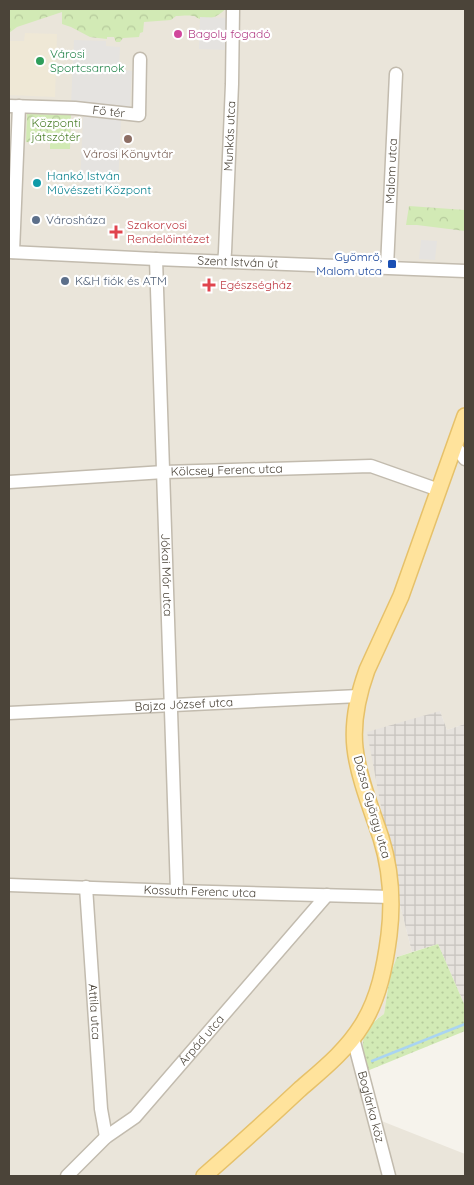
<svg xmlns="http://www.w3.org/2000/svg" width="474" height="1185" font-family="Quicksand,sans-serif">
	<defs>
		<pattern id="industrial-grid" width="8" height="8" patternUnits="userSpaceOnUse" patternTransform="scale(1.25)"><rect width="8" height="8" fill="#e6e2dd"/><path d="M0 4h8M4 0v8" fill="none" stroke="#c7c3be"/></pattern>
		<pattern id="grass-dots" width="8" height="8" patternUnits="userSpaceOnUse" patternTransform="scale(1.25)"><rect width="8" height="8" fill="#d2eab5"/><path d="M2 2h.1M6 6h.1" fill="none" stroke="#b6ca9c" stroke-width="1.8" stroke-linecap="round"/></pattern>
		<pattern id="forest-crowns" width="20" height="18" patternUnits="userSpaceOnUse" patternTransform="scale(1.25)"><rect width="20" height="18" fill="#d2eab5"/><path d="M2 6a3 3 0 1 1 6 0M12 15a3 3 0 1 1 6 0" fill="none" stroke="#b6ca9c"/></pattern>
	</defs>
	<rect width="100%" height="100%" fill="#f6f3ec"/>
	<path fill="#eae5da" d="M9,9h456v715l-18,6 -7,-19 -42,186 14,55 -15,5 -7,18 -6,39 -13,9 -4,48 12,49 86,34v22h-456z"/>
	<path fill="url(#industrial-grid)" d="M440,711l7,19 18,-6v282l-27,-62 -26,8 -14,-55 -31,-165z"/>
	<path fill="#efe8d6" d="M25,33l32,1 -2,63 -46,-2v-54h15z"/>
	<path fill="url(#grass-dots)" d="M438,944l27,62v25l-98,40c-5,-29 -10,-38 17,-57l6,-39 7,-18z"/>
	<path fill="url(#forest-crowns)" d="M9,9h216c-4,6 -17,12 -25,10 -4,-1 -4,-3 -7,-3 -5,-1 -12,0 -17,0l-5,4 -27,2 -1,10 -3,1 -1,4 -16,1 -3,4h-4l-2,-5h-7v2l-17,-2 -19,-10 -9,-3v-12l-45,15 -8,6z
		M27,114l44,1 -1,34h-20v-6l-24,-1z
		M409,206l56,4v21l-48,-6h-11z"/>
	<path fill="#e5e3e0" d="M200,17l27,1 -1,32 -27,-1z
		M74,40l32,1v5l14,1 -1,22 13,2 -2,36 -59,-3z
		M83,117l38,1 -3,69 -38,-2z
		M421,240l16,1 -2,19 -16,-1z"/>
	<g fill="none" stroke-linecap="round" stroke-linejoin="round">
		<path stroke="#a9d4f2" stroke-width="2.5" d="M372,1061l93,-37"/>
		<defs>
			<g id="minor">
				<path id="s1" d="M9,106l66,2 64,7 1,-56"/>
				<path id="s2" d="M9,252l147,7 309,12"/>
				<path d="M13,252l6,-146"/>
				<path id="s3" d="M156,259l21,632"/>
				<path id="s4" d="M224,262l1,-10 7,-168 1,-75"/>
				<path id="s5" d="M387,267l9,-193"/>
				<path d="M455,446l10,13"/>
				<path id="s6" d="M9,482l155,-10 207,-6 68,24"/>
				<path id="s7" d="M9,713l350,-17"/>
				<path id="s8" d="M9,885l168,6 214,6"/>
				<path id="s9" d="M86,887l15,222 5,28"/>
				<path id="s10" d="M353,1038l36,138"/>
				<path id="s11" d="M67,1176l39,-39 29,-20 192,-222"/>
			</g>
			<path id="major" d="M204,1176c32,-28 64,-57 95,-86 23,-20 47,-39 63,-65 17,-27 23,-59 27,-90 4,-33 2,-65 -8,-97 -9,-27 -23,-62 -26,-90 -3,-27 3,-53 12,-78l34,-74 64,-180"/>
		</defs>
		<use href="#minor" stroke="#c2bbae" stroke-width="15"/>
		<use href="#major" stroke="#e6c16a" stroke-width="18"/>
		<use href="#minor" stroke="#fff" stroke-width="12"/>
		<use href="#major" stroke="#ffe39c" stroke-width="15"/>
	</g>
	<circle fill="#d1479c" stroke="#fff" stroke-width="2" cx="178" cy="34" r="5"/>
	<circle fill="#2e9e5b" stroke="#fff" stroke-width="2" cx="40" cy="61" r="5"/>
	<circle fill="#8d6e63" stroke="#fff" stroke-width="2" cx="128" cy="139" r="5"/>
	<circle fill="#0f9aa8" stroke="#fff" stroke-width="2" cx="37" cy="183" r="5"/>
	<g fill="#5c6f8a" stroke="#fff" stroke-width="2">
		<circle cx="36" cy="220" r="5"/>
		<circle cx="65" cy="281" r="5"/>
	</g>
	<g fill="#e0444e" stroke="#fff" stroke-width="2">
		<path d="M113.5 224.5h5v5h5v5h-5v5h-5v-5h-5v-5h5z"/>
		<path d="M206.5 277.5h5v5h5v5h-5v5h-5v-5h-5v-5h5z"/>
	</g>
	<rect fill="#1a4fb4" stroke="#fff" stroke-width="2" x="387" y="259" width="10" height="10" rx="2.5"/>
	<g text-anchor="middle" stroke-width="4.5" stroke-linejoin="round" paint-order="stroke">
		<g font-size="12" fill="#b23c85" stroke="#fff" text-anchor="start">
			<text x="188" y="38">Bagoly fogadó</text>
		</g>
		<g font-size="12" fill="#27864d" stroke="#fff" text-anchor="start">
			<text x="50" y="58">Városi<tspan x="50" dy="14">Sportcsarnok</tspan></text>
		</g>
		<g font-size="12" fill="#4b4439" stroke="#fff">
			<text dy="4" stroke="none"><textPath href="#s1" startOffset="100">Fő tér</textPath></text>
			<text dy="4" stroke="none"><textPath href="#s4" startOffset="126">Munkás utca</textPath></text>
			<text dy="4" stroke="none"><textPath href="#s5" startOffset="96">Malom utca</textPath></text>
			<text dy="4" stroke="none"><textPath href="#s2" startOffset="229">Szent István út</textPath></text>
			<text dy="4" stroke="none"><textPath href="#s6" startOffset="218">Kölcsey Ferenc utca</textPath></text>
			<text dy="4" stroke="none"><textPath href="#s3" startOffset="316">Jókai Mór utca</textPath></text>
			<text dy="4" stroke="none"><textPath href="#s7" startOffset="175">Bajza József utca</textPath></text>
			<text transform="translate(372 807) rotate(74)" y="4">Dózsa György utca</text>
			<text dy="4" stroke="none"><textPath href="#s8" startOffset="191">Kossuth Ferenc utca</textPath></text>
			<text dy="4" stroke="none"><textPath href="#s9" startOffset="125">Attila utca</textPath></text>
			<text dy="4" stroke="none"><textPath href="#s11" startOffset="192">Árpád utca</textPath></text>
			<text dy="4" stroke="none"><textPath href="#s10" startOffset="71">Boglárka köz</textPath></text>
		</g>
		<g font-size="12" fill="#4a7f2a" stroke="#fff">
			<text x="56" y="127">Központi<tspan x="56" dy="14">játszótér</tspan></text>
		</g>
		<g font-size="12" fill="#785e54" stroke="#fff">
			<text x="128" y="158">Városi Könyvtár</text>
		</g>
		<g font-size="12" fill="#0d838f" stroke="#fff" text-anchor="start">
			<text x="47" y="180">Hankó István<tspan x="47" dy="14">Művészeti Központ</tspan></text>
		</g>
		<g font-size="12" fill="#4e5e75" stroke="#fff" text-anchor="start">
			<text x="46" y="224">Városháza</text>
			<text x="75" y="285">K&amp;H fiók és ATM</text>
		</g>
		<g font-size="12" fill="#be3a42" stroke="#fff" text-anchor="start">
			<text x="127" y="229">Szakorvosi<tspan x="127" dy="14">Rendelőintézet</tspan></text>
			<text x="220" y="289">Egészségház</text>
		</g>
		<g font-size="12" fill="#164399" stroke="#fff" text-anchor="end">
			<text x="382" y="261">Gyömrő,<tspan x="382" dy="14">Malom utca</tspan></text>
		</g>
	</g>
	<rect width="474" height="1185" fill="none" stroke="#4b4439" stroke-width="20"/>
</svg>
